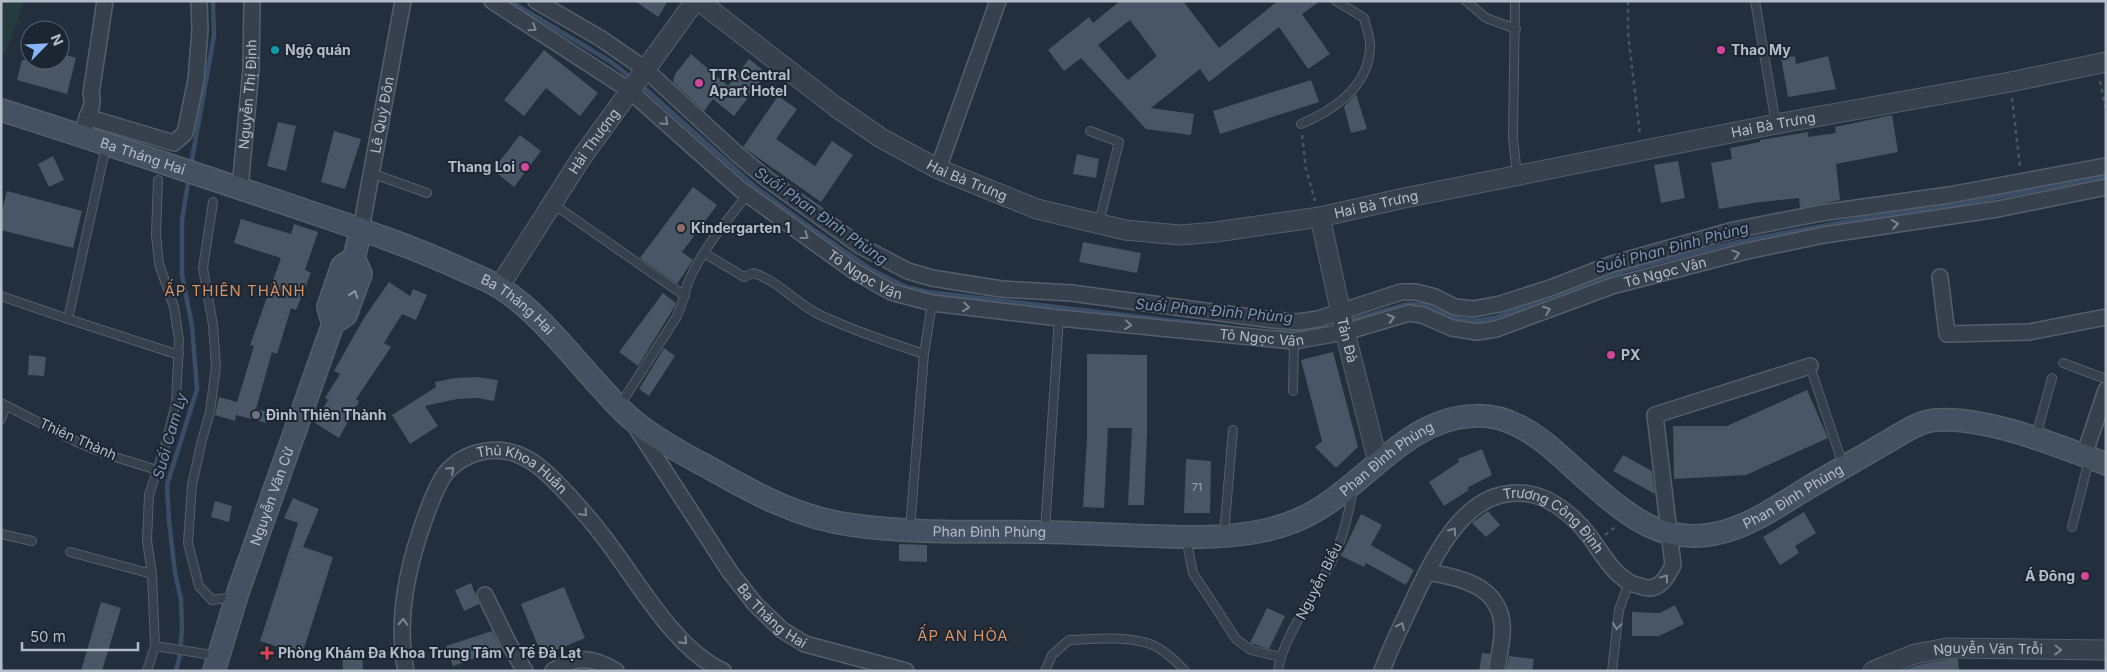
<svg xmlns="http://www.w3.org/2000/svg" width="2107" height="672" font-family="Inter,sans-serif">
	<rect width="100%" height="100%" fill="#232f3d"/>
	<path fill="#253c3e" d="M1,1l23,1 -19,52 -4,-1z"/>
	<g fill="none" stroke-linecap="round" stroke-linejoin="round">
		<path stroke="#394d67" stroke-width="4.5" d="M510,1l101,61 23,18
			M640,84l114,102 57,42 61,42 34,17 22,5 299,35
			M191,165l23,-129 -1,-35
			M1348,321l60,-17 16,1 33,14 15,2 22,-3 132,-48 120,-30 120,-22 94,-14 146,-27
			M1275,332l27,1
			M176,671l4,-16 2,-27 -1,-29 -6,-26 -6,-52 -2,-36 30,-96 -5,-63 -10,-51v-55l7,-43"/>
	</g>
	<path fill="#495666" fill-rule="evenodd" d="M635,1h33l-10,16z
		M1120,1h63l36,47 59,-47h42l-18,13 28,40 -22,15 -29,-42 -70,55 -9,-13 -49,39 43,6 -3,21 -45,-6 -65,-71 -17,13 -16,-21 41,-33 4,6zM1130,20l27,36 -29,24 -30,-35z
		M544,50l54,43 -18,23 -34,-28 -22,28 -20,-16z
		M60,53l16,5 -9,36 -50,-14 5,-20h38z
		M691,54l37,32 21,-27 18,14 -33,43 -21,-17 -9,12 -31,-29 2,-8z
		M1795,56l1,8 32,-8 8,33 -48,8 -7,-39z
		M1311,80l8,22 -99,32 -7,-23z
		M1356,94l11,35 -16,4 -7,-26z
		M778,96l19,13 -21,30 39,27 17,-25 21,14 -32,47 -78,-55z
		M1892,115l6,37 -62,12 4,36 -40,8 -1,-10 -46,5 -34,6 -8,-46 21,-4 -2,-11 30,-6v-2l48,-8v5l28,-4 -1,-6z
		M278,122l18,4 -10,45 -19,-5z
		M334,131l27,8 -16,50 -24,-7z
		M520,135l21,16 -27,36 -21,-17z
		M1077,154l22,5 -3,19 -23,-4z
		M53,156l11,24 -15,7 -11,-23z
		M1678,161l7,37 -24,5 -7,-38z
		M693,187l24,18 -35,47 11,8 -16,24 -37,-26z
		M7,191l75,20 -9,37 -72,-18v-16z
		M241,219l50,15 3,-10 24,8 -13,38 6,3 -15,37 -5,-2 -14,46 -5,-2 -16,57 13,3 -3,11 -30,-8 -1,6 -20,-6 4,-18 18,5 17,-56 -4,-1 31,-87 -47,-15z
		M1083,242l58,11 -4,20 -58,-11z
		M389,282l21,14 3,-7 14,6 -11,25 -14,-6 -18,29 7,4 -35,52 3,2 -20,37 -24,-15 13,-23 -3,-2 15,-24 -6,-3 30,-53z
		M663,293l13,10 -1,3 -37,60 -19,-14z
		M664,348l11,8 -26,40 -10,-7z
		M1333,352l25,95 -22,21 -21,-21 7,-6 -21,-81z
		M1087,354l60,1v80l-3,70h-16l4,-77h-24l-4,80 -21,-1 4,-69z
		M29,355l17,2 -2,19 -16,-1z
		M477,377l21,3 -4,21 -17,-3 -20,1 -32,7 13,20 -28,18 -18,-29 44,-28 -1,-5 20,-4z
		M1807,390l21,48 -82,37 -72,4 -1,-53h54z
		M1482,449l10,26 -25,13 2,2 -25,16 -15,-24 30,-20 -1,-3z
		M1623,455l29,16 3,23 -42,-23z
		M1186,459l25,2 -1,52h-26z
		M293,498l26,11 -16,38 30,10 -31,98 -42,-14 38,-118 -14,-5z
		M215,501l17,5 -3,16 -18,-5z
		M1488,511l12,14 -14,12 -14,-14z
		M1804,512l12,21 -21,13 4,7 -19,12 -17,-28z
		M1361,514l21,11 -11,20 43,25 -8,15 -40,-22 -2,4 -23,-11z
		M899,544l28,1v17l-28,-1z
		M471,583l8,21 -15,7 -9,-21z
		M564,587l21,51 -43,18 -21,-52z
		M101,602l20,6 -19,63h-21z
		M1675,605l9,19 -25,12h-27v-24l28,1z
		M1267,608l18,8 -16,33 -19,-6z
		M492,631l9,18 -48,17 -7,-20z
		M362,649l1,22h-20l-1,-21z
		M1482,653l8,1 -2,17h-9z
		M1509,656l25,3 -2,12h-26z
		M1948,659h10l1,12h-55l14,-6z"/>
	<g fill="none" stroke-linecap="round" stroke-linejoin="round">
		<defs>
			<path id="service" d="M1466,1l20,17 30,11
				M1515,1l-2,137 4,37
				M1755,1l21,123
				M1301,124c33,-14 67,-37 69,-76 1,-9 -4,-21 -6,-30l-28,-17
				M1090,131l29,11 -20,81
				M371,173l56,20
				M213,202l-10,66 10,57 3,41 -6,46 -8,28 -10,45 -4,58 11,43 13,14 15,-2 5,-3
				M553,204l132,92
				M704,253l40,24 9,-4c24,7 42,29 65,41 34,16 70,28 106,40
				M1,296l67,23 38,-173
				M68,319l111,36
				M2063,363l43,16
				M1810,366l33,99
				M1293,391l1,-50
				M1,403l78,40 33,13 45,14
				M620,405l56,-87c7,-13 8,-27 14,-40 14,-31 37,-57 57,-83
				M1,419l5,-13
				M2036,436l16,-58
				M2072,527l17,-67
				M910,528l14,-174 8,-51
				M1045,530l14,-212
				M1,534l31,7
				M1224,534l9,-104
				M1186,538l7,35 43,66 15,11 30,7
				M70,552l82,22
				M155,646l63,10
				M147,671l8,-25 -3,-72 -5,-34 2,-45 17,-52 10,-40 3,-63 -5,-33 -15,-43 -3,-29 2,-55
				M1045,671l7,-16 17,-15c25,-1 54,-4 78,3 15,4 28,17 38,28
				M1278,671c3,-30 38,-79 53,-108 12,-23 17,-48 22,-74
				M1612,671l7,-61 10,-28"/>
			<g id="minor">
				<path id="s1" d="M492,1l137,89 111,99 114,82 37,21 41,11 127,15 235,23 51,-9 64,-19 13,2 30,13 25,4 19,-3 116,-43 135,-35 77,-16 174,-26 108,-22"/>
				<path d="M536,1l64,37 45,31 92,85 30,25 93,67 48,25 24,7 69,11 70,4 202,27 26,2 19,-3 83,-27h15l19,5 20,10 18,2 27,-5 53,-17 59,-23 122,-34 87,-17 128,-18 157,-29"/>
				<path d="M87,117l87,26 11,-10 11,-53 4,-50 -1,-29"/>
				<path d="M85,125c2,-12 10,-18 6,-31l14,-93"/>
				<path d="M938,169l60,-168"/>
				<path id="s2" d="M240,188l11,-119 1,-68"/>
				<path id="s3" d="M361,229l42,-228"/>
				<path d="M1940,277l7,57 82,-2 77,-15"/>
				<path id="s4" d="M636,427l94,145 25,32 27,26 23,14 101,27"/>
				<path d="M2084,456l22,-66"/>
				<path d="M1427,572c38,6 79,16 75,64 -1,12 -4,23 -5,35"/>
				<path d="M485,595l23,47 17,29"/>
				<path id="s5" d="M406,671c-11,-52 2,-107 20,-156 5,-13 11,-30 19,-41 17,-21 46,-29 72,-20 23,9 39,28 55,45 9,11 19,21 27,32 35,43 73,117 124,140"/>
				<path d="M553,671c23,-16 40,-14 63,0"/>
				<path id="s6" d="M1382,671c8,-23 19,-44 29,-66 22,-46 54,-122 118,-111 18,3 35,15 48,28 19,17 29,47 52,60 4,3 10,3 14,5 16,5 24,-10 30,-22l-18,-150 155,-49"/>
			</g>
			<g id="tertiary">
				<path id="s7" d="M699,1l137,106 45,31 57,31 99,40 88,21 55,5 36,-3 104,-15 84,-19 372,-74 234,-42 96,-20"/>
				<path id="s8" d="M1320,217l25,115 33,130"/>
				<path id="s9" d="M499,287l83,-130 113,-156"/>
				<path id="s10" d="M1873,671l42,-17 32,-6 159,2"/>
			</g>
			<g id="secondary">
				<path id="s11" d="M1,110c104,33 208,68 312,103 50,17 100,34 148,56 13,6 27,11 38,18 39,24 74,71 105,104 10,11 19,22 30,30 22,18 47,32 72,45 46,26 92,52 146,59 63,9 127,6 190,7 53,1 106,5 159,5 43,-1 84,-6 121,-30 49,-31 89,-89 152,-91 33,-2 61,17 84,38 29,25 73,71 111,79 52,13 95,-18 137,-44 30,-18 61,-35 91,-53 12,-7 25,-15 39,-16 50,-4 123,26 170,44"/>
				<path d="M333,324l-5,-17 14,-41 12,-8"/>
				<path id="s12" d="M214,671l24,-79 95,-268 13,-9 15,-41 -7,-16 7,-29"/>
			</g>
		</defs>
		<use href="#service" stroke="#555f6b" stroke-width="10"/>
		<use href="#minor" stroke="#555f6b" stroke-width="18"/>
		<use href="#tertiary" stroke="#555f6b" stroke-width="21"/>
		<use href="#secondary" stroke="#555f6b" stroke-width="24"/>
		<path stroke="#43595b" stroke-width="2.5" stroke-dasharray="4 4" stroke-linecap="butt" d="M1628,1v32l12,102
			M2100,81l6,28
			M2012,98l8,69
			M1302,135l4,34 9,32
			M1605,535l12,-9"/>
		<use href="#service" stroke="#37414d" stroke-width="8"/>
		<use href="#minor" stroke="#37414d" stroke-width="15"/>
		<use href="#tertiary" stroke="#37414d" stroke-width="19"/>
		<use href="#secondary" stroke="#455060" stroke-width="21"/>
	</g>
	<defs><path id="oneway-chevron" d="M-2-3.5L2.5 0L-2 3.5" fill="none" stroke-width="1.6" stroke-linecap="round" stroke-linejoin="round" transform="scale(1.25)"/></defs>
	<g stroke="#7b8591">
		<use href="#oneway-chevron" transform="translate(533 28) rotate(33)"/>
		<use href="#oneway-chevron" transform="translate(665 122) rotate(42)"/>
		<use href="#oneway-chevron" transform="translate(1895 224) rotate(-9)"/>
		<use href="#oneway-chevron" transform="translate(805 236) rotate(36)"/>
		<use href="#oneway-chevron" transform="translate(1736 254) rotate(-15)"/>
		<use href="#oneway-chevron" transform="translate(966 307) rotate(7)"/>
		<use href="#oneway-chevron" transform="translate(1547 310) rotate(-20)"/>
		<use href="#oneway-chevron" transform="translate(1391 318) rotate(-16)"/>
		<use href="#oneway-chevron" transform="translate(1128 325) rotate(6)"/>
		<use href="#oneway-chevron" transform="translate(451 470) rotate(-42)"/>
		<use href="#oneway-chevron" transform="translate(584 513) rotate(48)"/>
		<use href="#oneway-chevron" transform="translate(1453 531) rotate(-55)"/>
		<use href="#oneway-chevron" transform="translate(1665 578) rotate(-53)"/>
		<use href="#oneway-chevron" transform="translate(403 622) rotate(-88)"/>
		<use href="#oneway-chevron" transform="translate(1401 626) rotate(-65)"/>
		<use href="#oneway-chevron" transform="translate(1617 626) rotate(97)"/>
		<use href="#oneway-chevron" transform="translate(684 641) rotate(45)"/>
		<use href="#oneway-chevron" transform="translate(2058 650) rotate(1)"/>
	</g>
	<use stroke="#8c96a4" href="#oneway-chevron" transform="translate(354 294) rotate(-71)"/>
	<circle fill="#0f9aa8" stroke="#1c2632" stroke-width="2" cx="275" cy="50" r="5"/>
	<g fill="#d1479c" stroke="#1c2632" stroke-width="2">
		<circle cx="1721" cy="50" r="5"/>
		<circle cx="699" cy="83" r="5"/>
		<circle cx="525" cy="167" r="5"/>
		<circle cx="1611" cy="355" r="5"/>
		<circle cx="2085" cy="576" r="5"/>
	</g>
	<circle fill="#8d6e63" stroke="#1c2632" stroke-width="2" cx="681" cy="228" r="5"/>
	<circle fill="#6b7280" stroke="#1c2632" stroke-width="2" cx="256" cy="415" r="5"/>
	<path fill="#e0444e" stroke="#1c2632" stroke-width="2" d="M264.5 645.5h5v5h5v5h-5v5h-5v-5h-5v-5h5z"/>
	<g text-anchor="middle" stroke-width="4" stroke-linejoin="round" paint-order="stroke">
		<g font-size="11" fill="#98a2b0">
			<text x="1197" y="491">71</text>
		</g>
		<g font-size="14" font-weight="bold" fill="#b3bcc8" stroke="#1c2632" text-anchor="start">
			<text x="285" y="55">Ngộ quán</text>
			<text x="1731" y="55">Thao My</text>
			<text x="709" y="80">TTR Central<tspan x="709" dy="16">Apart Hotel</tspan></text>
			<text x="515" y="172" text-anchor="end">Thang Loi</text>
			<text x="691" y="233">Kindergarten 1</text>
			<text x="1621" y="360">PX</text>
			<text x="266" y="420">Đình Thiên Thành</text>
			<text x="2075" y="581" text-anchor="end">Á Đông</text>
			<text x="278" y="658">Phòng Khám Đa Khoa Trung Tâm Y Tế Đà Lạt</text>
		</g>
		<g font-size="14" fill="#b3bcc8" stroke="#1c2632">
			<text dy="5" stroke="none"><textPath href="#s2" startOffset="94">Nguyễn Thị Định</textPath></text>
			<text dy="5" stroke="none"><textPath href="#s3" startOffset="116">Lê Quý Đôn</textPath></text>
			<text dy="5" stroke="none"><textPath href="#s7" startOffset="1149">Hai Bà Trưng</textPath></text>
			<text dy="5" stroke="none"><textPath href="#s9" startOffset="174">Hải Thượng</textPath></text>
			<text dy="5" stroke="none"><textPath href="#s11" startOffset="149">Ba Tháng Hai</textPath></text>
			<text dy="5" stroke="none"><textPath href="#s7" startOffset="324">Hai Bà Trưng</textPath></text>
			<text dy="5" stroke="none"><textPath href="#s7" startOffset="744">Hai Bà Trưng</textPath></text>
			<text dy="5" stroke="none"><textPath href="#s1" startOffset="1289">Tô Ngọc Vân</textPath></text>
			<text dy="5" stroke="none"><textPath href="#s1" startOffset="464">Tô Ngọc Vân</textPath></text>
			<text dy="5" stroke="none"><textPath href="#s11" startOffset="554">Ba Tháng Hai</textPath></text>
			<text dy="5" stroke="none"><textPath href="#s1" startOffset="869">Tô Ngọc Vân</textPath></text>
			<text dy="5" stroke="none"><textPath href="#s8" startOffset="126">Tản Đà</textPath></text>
			<text transform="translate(78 439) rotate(24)" y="5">Thiên Thành</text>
			<text dy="5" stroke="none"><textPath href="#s11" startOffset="1520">Phan Đình Phùng</textPath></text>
			<text dy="5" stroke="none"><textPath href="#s5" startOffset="294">Thủ Khoa Huân</textPath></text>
			<text dy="5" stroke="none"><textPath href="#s11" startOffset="1985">Phan Đình Phùng</textPath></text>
			<text dy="5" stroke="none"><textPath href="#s12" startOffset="184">Nguyễn Văn Cừ</textPath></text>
			<text dy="5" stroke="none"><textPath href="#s6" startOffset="281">Trương Công Định</textPath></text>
			<text dy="5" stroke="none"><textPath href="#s11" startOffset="1101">Phan Đình Phùng</textPath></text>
			<text transform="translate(1319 581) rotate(-63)" y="5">Nguyễn Biểu</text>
			<text dy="5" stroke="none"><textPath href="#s4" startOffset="234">Ba Tháng Hai</textPath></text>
			<text dy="5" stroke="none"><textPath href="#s10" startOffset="119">Nguyễn Văn Trỗi</textPath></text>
		</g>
		<g font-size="15" font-style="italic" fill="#7b93b1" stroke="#1c2632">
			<text transform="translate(821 216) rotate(35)" y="5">Suối Phan Đình Phùng</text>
			<text transform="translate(1672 248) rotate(-15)" y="5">Suối Phan Đình Phùng</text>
			<text transform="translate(1214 311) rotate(5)" y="5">Suối Phan Đình Phùng</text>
			<text transform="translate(170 436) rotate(-74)" y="5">Suối Cam Ly</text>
		</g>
		<g font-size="15" letter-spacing="1" fill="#d59162" stroke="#1c2632">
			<text x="235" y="296">ẤP THIÊN THÀNH</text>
			<text x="963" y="641">ẤP AN HÒA</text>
		</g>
	</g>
	<rect width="2107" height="672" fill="none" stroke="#b3bcc8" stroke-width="5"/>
	<g transform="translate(45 45) rotate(66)"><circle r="24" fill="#1c2632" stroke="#58626e"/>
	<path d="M0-4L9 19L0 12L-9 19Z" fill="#88b6f8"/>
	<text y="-8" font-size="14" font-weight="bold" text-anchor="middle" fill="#b3bcc8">N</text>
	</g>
	<path d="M22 642v8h116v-8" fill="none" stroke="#b3bcc8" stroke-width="2.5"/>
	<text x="30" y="642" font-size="15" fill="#b3bcc8" stroke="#1c2632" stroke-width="4" paint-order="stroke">50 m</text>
</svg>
